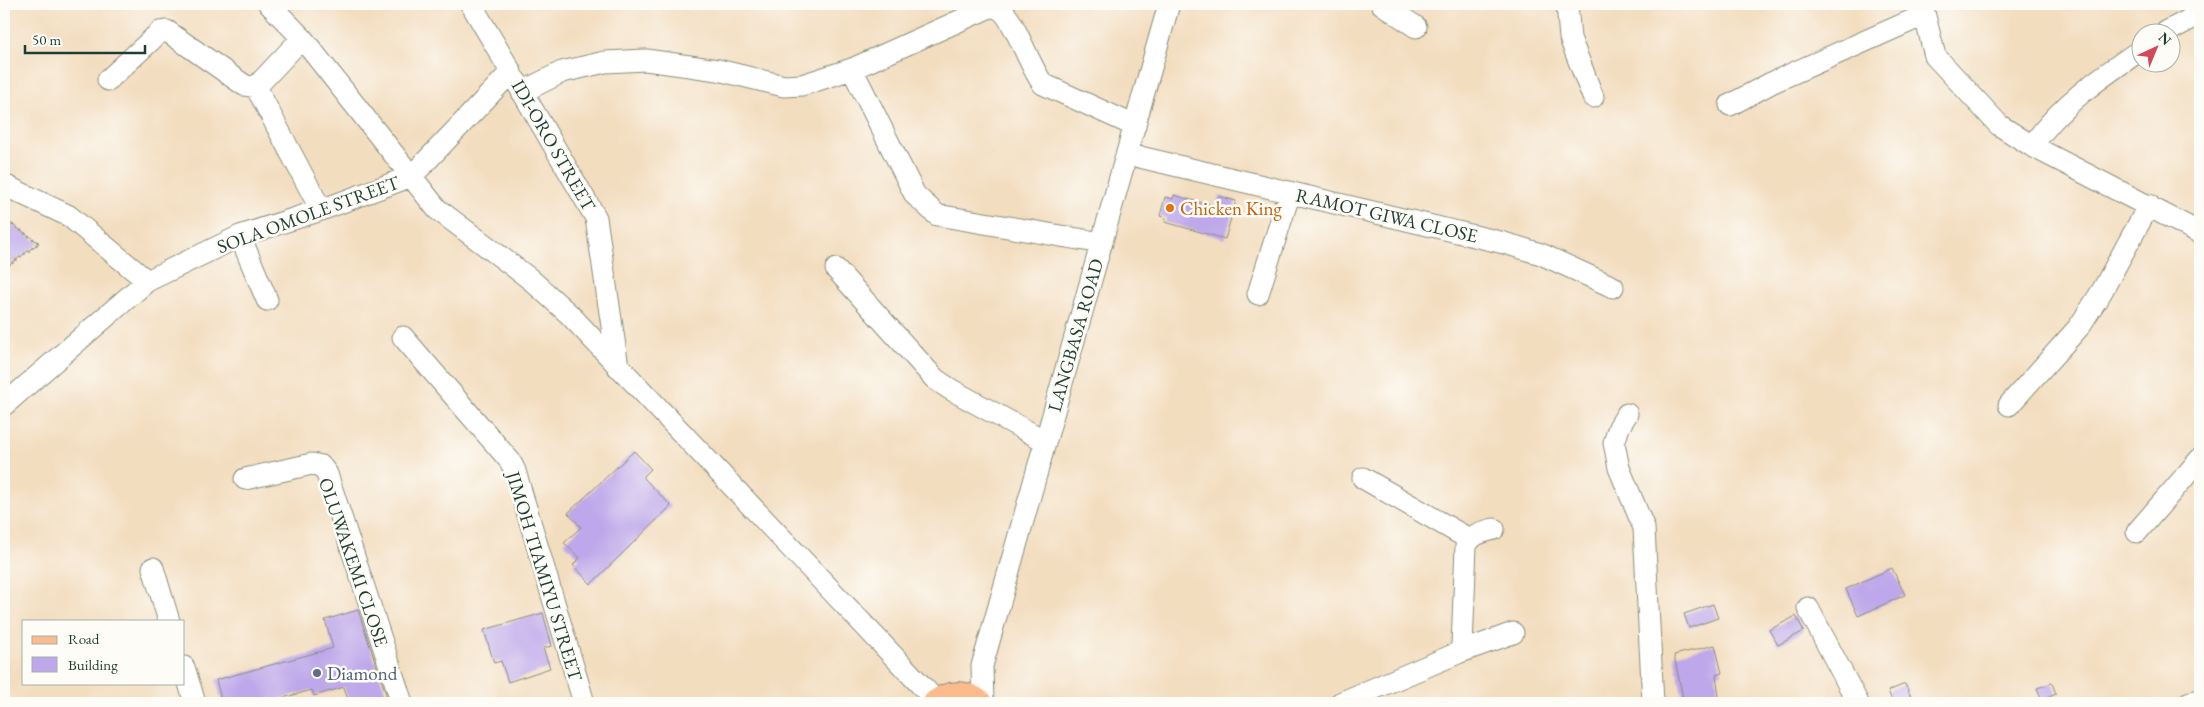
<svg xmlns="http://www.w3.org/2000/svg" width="2204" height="707" font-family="'EB Garamond',serif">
	<rect width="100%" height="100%" fill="#fdfcf7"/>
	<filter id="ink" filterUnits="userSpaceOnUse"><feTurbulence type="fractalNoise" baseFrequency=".02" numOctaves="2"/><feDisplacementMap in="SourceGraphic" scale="10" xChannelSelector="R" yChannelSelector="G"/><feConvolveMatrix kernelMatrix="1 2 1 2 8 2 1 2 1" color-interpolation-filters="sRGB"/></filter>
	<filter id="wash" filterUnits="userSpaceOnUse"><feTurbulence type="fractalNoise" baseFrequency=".0096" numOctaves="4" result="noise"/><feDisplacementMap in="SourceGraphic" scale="20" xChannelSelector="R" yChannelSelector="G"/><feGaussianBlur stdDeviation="1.12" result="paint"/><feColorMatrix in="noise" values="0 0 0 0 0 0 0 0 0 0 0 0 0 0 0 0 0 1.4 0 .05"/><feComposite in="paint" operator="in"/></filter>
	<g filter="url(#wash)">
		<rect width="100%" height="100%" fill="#f3ddbf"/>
		<g id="blocks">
			<path fill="#bea7ea" d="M1174,195l42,12 3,-11 17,5 -11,38 -60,-17 1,-4 -6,-2 5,-19 8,2z
				M4,219l35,24 -35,26z
				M634,451l17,18 -8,8 28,29 -80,78 -18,-19 7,-7 -16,-15 17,-16 -13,-14z
				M1892,568l13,27 -47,21 -12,-27z
				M1713,604l5,14 -29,10 -5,-14z
				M358,610l31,93h-40l-5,-16 -30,9 -2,-6 -48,13h-42l-6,-23 117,-32 -8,-28z
				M543,613l9,33 -9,2 7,20 -42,14 -7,-21 -7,2 -10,-33z
				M1796,616l8,15 -26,14 -9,-15z
				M1715,645l7,28 -6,2 4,28h-36l-10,-48z
				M2052,683l4,11 -14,6 -5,-12z
				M1905,684l6,13 -18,6 -5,-12z"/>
		</g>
	</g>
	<g filter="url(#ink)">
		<use href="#blocks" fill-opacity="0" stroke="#898d7a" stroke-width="1"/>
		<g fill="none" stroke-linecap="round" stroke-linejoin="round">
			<defs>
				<path id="minor" d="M269,4l33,34 135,171 93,70 40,36 367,387
					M1382,4l34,23
					M1567,4l3,34 23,59
					M1922,4l13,52 64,69 33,21 168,87
					M2166,32l34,-18
					M852,69l63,126 22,20 165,28
					M108,80l52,-48 7,-1 77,54 12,2 46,-49
					M516,81l80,137 22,149
					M256,87l65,123
					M522,92l40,-20 43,-10 41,-2 72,10 66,16 18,-1 50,-16 138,-62c4,0 8,1 11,3 14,10 28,56 42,74l92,42
					M1730,105l41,-22 153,-68
					M2032,146c29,-42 69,-69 110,-97
					M1127,154l377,89 37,11 72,33
					M4,185l65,31 78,65
					M240,236l27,64
					M836,269l99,110 15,10 95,52
					M1258,294l32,-102
					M403,337l107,124 5,10 69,232
					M4,405l143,-124 93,-45 81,-26 91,-34 99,-104 -40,-68
					M2009,405l70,-78 23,-36 47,-86
					M1627,414l-8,13 -5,16 5,25 25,60 9,175
					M1363,478l106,61
					M245,479l67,-15 9,2 6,8 75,229
					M2137,532l63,-73
					M153,568l16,53
					M1808,608l50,95
					M1458,653l4,-7 4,-100c5,-12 16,-14 28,-17
					M184,667l11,36
					M983,703l-1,-37 187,-662
					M1340,703l118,-50 55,-20
					M2188,703l12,-3"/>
				<path id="major" d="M936,703c13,-10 29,-11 43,0"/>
			</defs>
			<use href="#minor" stroke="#898d7a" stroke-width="23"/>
			<use href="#major" stroke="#898d7a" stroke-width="28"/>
			<path stroke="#898d7a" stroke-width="3" stroke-dasharray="1 4" stroke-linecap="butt" d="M4,219l35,24 -35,26"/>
			<use href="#minor" stroke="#fff" stroke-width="21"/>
			<use href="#major" stroke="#fbbb8c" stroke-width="26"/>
		</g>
	</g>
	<circle fill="#e8710a" stroke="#fdfcf7" stroke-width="2" cx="1170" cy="208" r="5"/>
	<circle fill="#5c6f8a" stroke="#fdfcf7" stroke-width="2" cx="317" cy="673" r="5"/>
	<g text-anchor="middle" stroke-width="5" stroke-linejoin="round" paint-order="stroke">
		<g font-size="19" fill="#1f3d34" stroke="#fdfcf7">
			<text transform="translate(554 145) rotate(60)" y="7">IDI-ORO STREET</text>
			<text transform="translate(308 214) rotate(-20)" y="7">SOLA OMOLE STREET</text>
			<text transform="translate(1387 215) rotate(13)" y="7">RAMOT GIWA CLOSE</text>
			<text transform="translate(1075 335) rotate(-74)" y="7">LANGBASA ROAD</text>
			<text transform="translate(354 562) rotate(71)" y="7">OLUWAKEMI CLOSE</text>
			<text transform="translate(545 576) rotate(73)" y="7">JIMOH TIAMIYU STREET</text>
		</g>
		<g font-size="19" fill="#c56008" stroke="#fdfcf7" text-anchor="start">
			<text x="1180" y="215">Chicken King</text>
		</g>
		<g font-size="19" fill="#4e5e75" stroke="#fdfcf7" text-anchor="start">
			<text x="327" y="680">Diamond</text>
		</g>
	</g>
	<rect width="2204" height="707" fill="none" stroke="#fdfcf7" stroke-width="20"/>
	<rect x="22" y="620" width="162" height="65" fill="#fdfcf7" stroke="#a4b0a9"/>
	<rect x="32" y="636" width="25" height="8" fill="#fbbb8c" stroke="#a4b0a9"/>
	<text x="68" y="644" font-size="15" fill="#1f3d34">Road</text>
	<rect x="32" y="657" width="25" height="15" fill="#bea7ea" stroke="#a4b0a9"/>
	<text x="68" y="670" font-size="15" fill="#1f3d34">Building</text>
	<g transform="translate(2156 48) rotate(44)"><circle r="24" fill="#fdfcf7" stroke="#a4b0a9"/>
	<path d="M0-4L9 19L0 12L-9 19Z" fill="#d1495b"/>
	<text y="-8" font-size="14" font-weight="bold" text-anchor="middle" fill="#1f3d34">N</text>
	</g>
	<path d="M25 45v8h120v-8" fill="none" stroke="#1f3d34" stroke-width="2.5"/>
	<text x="32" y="45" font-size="15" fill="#1f3d34" stroke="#fdfcf7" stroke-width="4" paint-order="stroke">50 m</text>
</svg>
